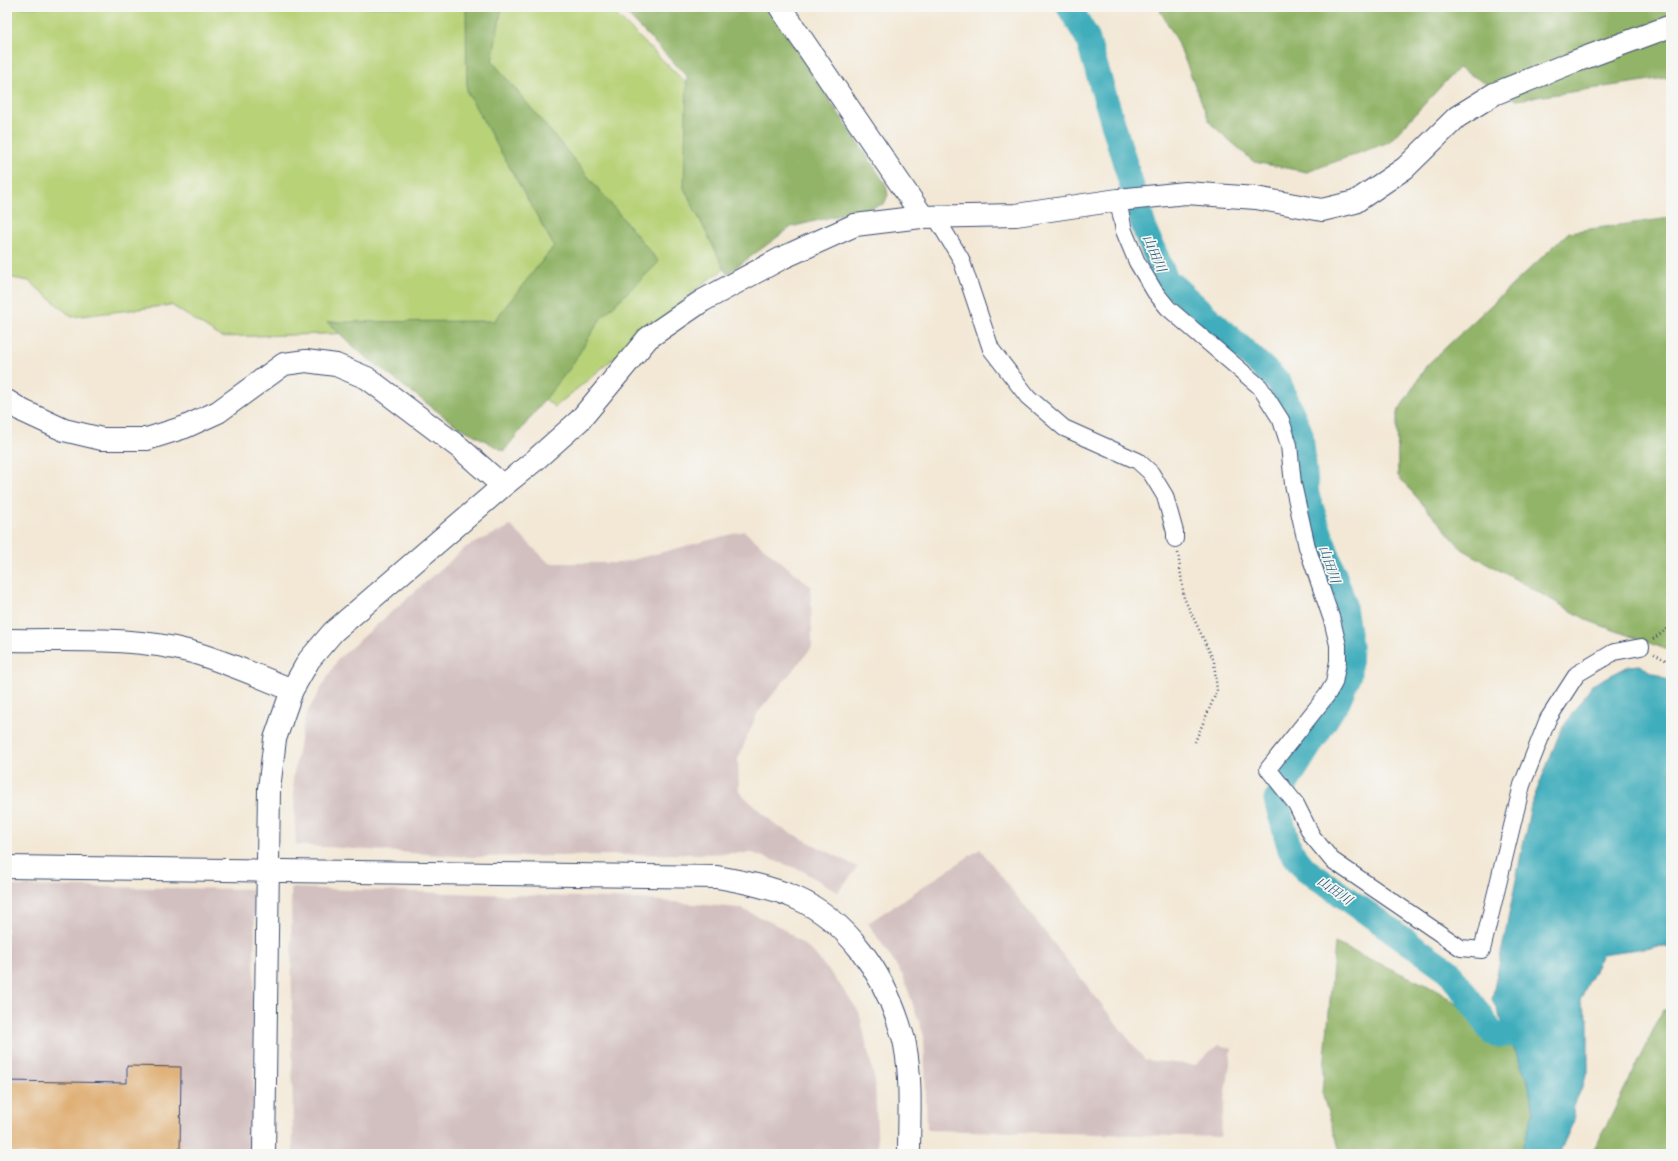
<svg xmlns="http://www.w3.org/2000/svg" width="1678" height="1161" font-family="Vollkorn,'Noto Serif JP',serif">
	<rect width="100%" height="100%" fill="#f6f6f2"/>
	<filter id="ink" filterUnits="userSpaceOnUse"><feTurbulence type="fractalNoise" baseFrequency=".025" numOctaves="2"/><feDisplacementMap in="SourceGraphic" scale="8" xChannelSelector="R" yChannelSelector="G"/><feConvolveMatrix kernelMatrix="1 2 1 2 8 2 1 2 1" color-interpolation-filters="sRGB"/></filter>
	<filter id="wash" filterUnits="userSpaceOnUse"><feTurbulence type="fractalNoise" baseFrequency=".012" numOctaves="4" result="noise"/><feDisplacementMap in="SourceGraphic" scale="16" xChannelSelector="R" yChannelSelector="G"/><feGaussianBlur stdDeviation="0.9" result="paint"/><feColorMatrix in="noise" values="0 0 0 0 0 0 0 0 0 0 0 0 0 0 0 0 0 1.4 0 .05"/><feComposite in="paint" operator="in"/></filter>
	<g filter="url(#wash)">
		<rect width="100%" height="100%" fill="#f3e8d6"/>
		<path fill="#d2bfbf" d="M511,526l38,37h71l124,-32 67,56 1,60 -55,67 -19,45 1,33 38,34 81,41 -20,25 -37,-22 -49,-17 -280,4 -176,-12 -3,-68 12,-61 33,-57 128,-112z
			M980,849l165,211 50,5 24,-20 13,3 -12,89 -293,-7 -3,-94 -21,-60 -35,-53z
			M7,886l248,3 -2,265h-246z
			M291,888l348,11 101,9 41,19 33,26 23,28 22,31 16,69 3,73h-585z"/>
		<path fill="#b8d278" stroke="#6a806b" d="M7,7h601l207,201 -107,72 -153,127 -95,-77 -239,7 -50,-32 -99,12 -43,-36 -22,-4z"/>
		<path fill="#92b468" stroke="#567263" d="M466,7h36l-10,54 167,201 -58,56 -31,50 -66,83 -50,-27 -92,-70 -35,-32 167,-1 60,-75 -87,-154z
			M620,7h148l118,178 2,10 -4,9 -93,23 -64,47 -43,-86 3,-112z
			M1158,7h513v70l-154,23 -59,-32 -69,74 -82,30 -53,-10 -44,-39 -33,-83z
			M1671,216v435l-82,-30 -127,-72 -64,-73 -1,-63 30,-48 142,-133 94,-13z
			M1335,943l104,48 80,59 30,104h-208l-19,-61z
			M1663,1010h8v144h-80l15,-27z"/>
		<path fill="#3fadbc" stroke="#2d6e8d" d="M1639,665l32,17v266l-12,-2 -57,8 -22,46 8,19v53l-15,37 1,11 -15,34h-38l12,-41 -5,-32 -36,-82 39,-194 30,-75 31,-45 37,-19z"/>
		<g fill="none" stroke-linecap="round" stroke-linejoin="round">
			<path stroke="#3fadbc" stroke-width="25" d="M1069,7l18,30 59,196 20,46 113,103 22,52 6,61 36,105 7,46 -1,28 -10,25 -63,101 14,50 15,19 144,102 45,64h42"/>
		</g>
		<g id="blocks">
			<path fill="#dfad72" d="M127,1066l54,1 -1,87h-173v-73l120,2z"/>
		</g>
	</g>
	<g filter="url(#ink)">
		<use href="#blocks" fill-opacity="0" stroke="#3b4b70" stroke-width="1"/>
		<g fill="none" stroke-linecap="round" stroke-linejoin="round">
			<defs>
				<path id="street" d="M1118,200l6,31 13,31 18,30 13,16 92,79 21,33 8,25 4,39 14,63 25,73 6,25v16l-4,22 -7,12 -59,74 28,35 16,32 20,24 129,88 21,2 40,-165 26,-66 29,-45 37,-22 27,-5
					M935,216l26,43 30,90 37,48 36,31 74,33 13,12 14,23 10,36v7"/>
				<path id="secondary" d="M780,7l143,210
					M7,401l16,10 41,19 38,9h45l38,-12 33,-15 66,-48 22,-3 30,4 31,13 93,70 43,38 31,-25 46,-41 68,-82 54,-37 80,-43 73,-33 66,-8 95,-2 102,-15 68,-7 70,5 66,12 33,-8 50,-34 52,-51 37,-23 74,-30 103,-38
					M7,640c61,1 126,-4 185,12 34,10 67,24 100,38
					M7,867l710,10c28,5 53,10 79,21 52,23 86,74 103,126 2,7 5,14 6,21 7,36 4,73 4,109
					M264,1154l5,-365 6,-50 17,-49 17,-30 24,-28 170,-146"/>
			</defs>
			<use href="#street" stroke="#3b4b70" stroke-width="18"/>
			<use href="#secondary" stroke="#3b4b70" stroke-width="24"/>
			<path stroke="#3b4b70" stroke-width="2.5" stroke-dasharray="1 3" stroke-linecap="butt" d="M1178,553l6,45 30,63 3,30 -23,53
				M1653,639l18,-13
				M1654,654l17,9
				M1671,1054l-2,11 2,28"/>
			<use href="#street" stroke="#fff" stroke-width="16"/>
			<use href="#secondary" stroke="#fff" stroke-width="22"/>
		</g>
	</g>
	<g text-anchor="middle" stroke-width="3.5" stroke-linejoin="round" paint-order="stroke">
		<g font-size="13" font-style="italic" fill="#285b7f" stroke="#f6f6f2">
			<text transform="translate(1155 253) rotate(67)" y="5">山田川</text>
			<text transform="translate(1330 564) rotate(71)" y="5">山田川</text>
			<text transform="translate(1335 890) rotate(35)" y="5">山田川</text>
		</g>
	</g>
	<rect width="1678" height="1161" fill="none" stroke="#f6f6f2" stroke-width="24"/>
</svg>
